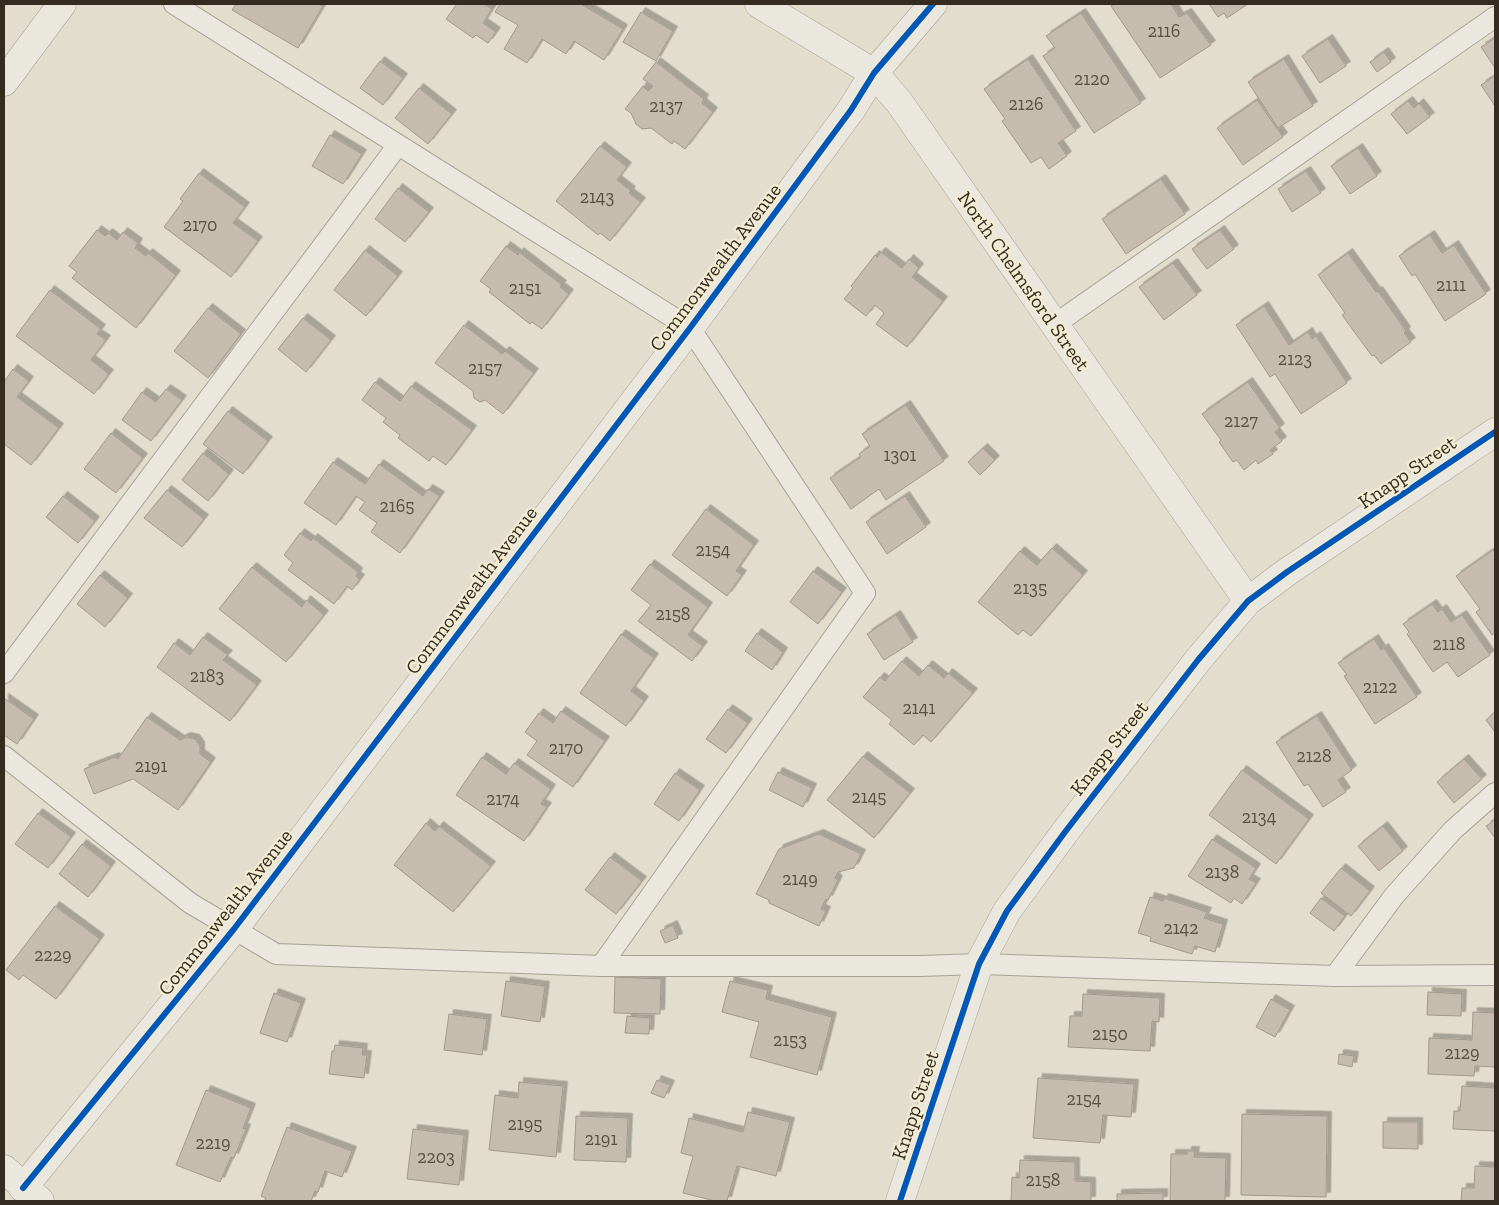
<svg xmlns="http://www.w3.org/2000/svg" width="1499" height="1205" font-family="'Zilla Slab',serif">
	<defs>
		<filter id="shadow"><feDropShadow dx="4.5" dy="-4.5" stdDeviation="0" flood-color="#0004"/></filter>
	</defs>
	<rect width="100%" height="100%" fill="#e2ddcc"/>
	<path fill="#c5bcad" stroke="#a1998c" filter="url(#shadow)" d="M236,4h82l5,2 -25,42 -66,-38z
		M457,4h27l8,5 -9,14 13,9 -8,11 -12,-8 -3,3 -27,-19z
		M500,4h81l42,25 -19,31 -30,-19 -8,13 -24,-15 -15,24 -23,-14 14,-24 -23,-13z
		M1115,4h56l8,13 8,-4 24,32 -51,33 -49,-72z
		M1209,4h39l-21,14 -3,-5 -6,4z
		M641,12l32,19 -17,30 -33,-19z
		M1081,13l60,90 -47,30 -51,-77 12,-8 -9,-12z
		M1495,38v30l-14,-21z
		M1328,39l18,27 -26,17 -18,-27z
		M1384,52l7,10 -14,10 -7,-10z
		M1028,59l48,72 -18,12 9,13 -18,13 -8,-12 -10,6 -29,-42 3,-2 -21,-30z
		M1284,59l29,47 -35,22 -30,-46z
		M380,61l23,17 -20,27 -23,-17z
		M656,62l48,37 -2,4 11,9 -28,37 -11,-8 -2,3 -21,-16 -9,1 -6,-5 -5,-11 -6,-4 18,-23 5,5 5,-5 -10,-7z
		M1495,76v30l-14,-21z
		M419,88l33,26 -24,30 -33,-26z
		M1257,100l26,37 -40,28 -26,-37z
		M1408,101l6,7 5,-5 11,14 -23,17 -16,-20z
		M330,135l32,19 -19,30 -31,-18z
		M600,146l27,21 -10,13 14,11 -2,2 12,9 -31,39 -10,-8 -2,2 -42,-34z
		M1358,148l19,28 -27,18 -19,-28z
		M1306,171l15,22 -29,19 -14,-23z
		M199,173l46,34 -12,16 25,18 -27,36 -67,-50 19,-26 -3,-2z
		M1161,179l24,35 -59,40 -24,-35z
		M398,188l31,24 -24,30 -30,-23z
		M97,230l8,6 3,-3 9,7 6,-8 15,11 -3,5 11,8 2,-3 28,22 -40,53 -64,-50 5,-6 -8,-6z
		M1220,230l14,19 -27,20 -15,-20z
		M1430,235l12,18 12,-8 32,49 -41,27 -30,-47 -3,2 -13,-20z
		M506,246l12,9 1,-3 43,33 -2,2 9,7 -27,35 -10,-7 -2,2 -41,-32 2,-3 -11,-8z
		M365,250l33,26 -32,40 -32,-26z
		M881,252l21,16 7,-9 10,9 -7,9 31,24 -36,46 -31,-23 8,-11 -9,-8 -9,11 -22,-17 9,-11 -2,-2 24,-31 2,2z
		M1348,253l28,39 2,-1 28,40 -2,2 7,9 -30,22 -7,-9 -2,1 -30,-41 3,-2 -27,-38z
		M1173,263l24,32 -33,25 -25,-33z
		M50,290l51,39 -4,5 9,6 -15,20 18,14 -15,20 -78,-58z
		M1264,306l25,39 19,-13 4,7 4,-3 31,47 -46,31 -26,-40 -5,3 -34,-52z
		M208,308l33,26 -33,44 -34,-27z
		M303,318l28,22 -25,32 -28,-23z
		M464,325l38,29 3,-3 29,22 -31,41 -18,-14 -5,2 -6,-4 -1,-7 -38,-28z
		M13,369l16,12 -12,16 42,31 -28,37 -27,-21v-62z
		M375,382l25,19 11,-15 61,44 -26,35 -13,-9 -4,5 -31,-23 2,-3 -17,-13 3,-4 -24,-18z
		M1248,382l32,46 -5,4 7,9 -12,9 3,4 -15,10 -2,-4 -12,10 -7,-10 -4,2 -14,-20 2,-2 -19,-26z
		M166,389l16,11 -31,41 -29,-21 20,-28 14,10z
		M906,405l38,56 -58,39 -7,-11 -28,20 -21,-31 31,-21 -2,-3 11,-8 -8,-12z
		M228,411l40,30 -25,33 -40,-30z
		M111,433l32,25 -27,35 -32,-24z
		M983,448l12,12 -15,15 -12,-13z
		M203,453l26,21 -21,27 -26,-21z
		M333,462l32,22 14,-20 44,32 5,-7 12,7 -40,57 -29,-21 6,-9 -18,-13 6,-8 -9,-6 -20,29 -32,-22z
		M167,490l37,29 -22,28 -38,-29z
		M63,496l32,25 -17,22 -32,-26z
		M905,496l21,31 -39,27 -21,-32z
		M706,509l48,36 -18,26 6,4 -15,21 -55,-41z
		M300,533l11,8 2,-3 45,34 -2,4 4,3 -8,11 -5,-4 -13,18 -46,-34 5,-7 -9,-8z
		M1052,548l31,27 -52,61 -8,-6 -5,5 -40,-33 42,-51 17,14z
		M1493,550l2,3v79l-3,3 -16,-23 4,-3 -24,-33z
		M650,564l58,43 -20,28 15,11 -11,15 -54,-40 13,-16 -20,-15z
		M252,567l50,40 4,-7 18,15 -38,47 -67,-53z
		M813,571l29,21 -24,32 -28,-22z
		M100,575l28,23 -23,29 -28,-23z
		M1432,604l6,8 4,-3 9,13 11,-7 28,40 -32,22 -11,-15 -14,10 -26,-38 2,-2 -6,-8z
		M896,615l17,27 -29,18 -17,-26z
		M757,633l26,19 -11,18 -27,-19z
		M621,634l33,24 -23,33 13,10 -18,25 -46,-33z
		M203,637l25,18 -5,5 34,25 -27,36 -73,-54 17,-24 16,12z
		M1374,639l7,11 3,-2 33,49 -42,27 -31,-48 3,-1 -9,-12z
		M902,661l17,15 9,-11 16,13 4,-5 25,20 -42,49 -8,-7 -9,10 -25,-21 3,-4 -29,-23 17,-20 5,4z
		M4,698l30,21 -17,25 -13,-9z
		M728,709l20,14 -22,30 -20,-14z
		M561,711l44,30 -32,46 -46,-32 10,-14 -12,-9 14,-19 14,10z
		M1495,712v20l-9,-12z
		M1317,716l35,54 -14,10 8,12 -23,15 -15,-23 -4,2 -28,-44z
		M147,717l33,23 6,-3 9,2 5,7v8l11,8 -33,48 -45,-31 -39,15 -10,-25 31,-12 3,2z
		M863,756l47,37 -36,45 -47,-38z
		M482,757l24,17 8,-11 37,26 -10,15 6,3 -23,34 -68,-46z
		M1464,759l18,20 -28,24 -17,-21z
		M1242,770l67,49 -33,45 -67,-49z
		M778,772l34,16 -9,19 -34,-17z
		M675,773l25,17 -21,31 -25,-17z
		M38,813l33,24 -23,31 -33,-24z
		M1495,820v18l-9,-12z
		M426,823l9,8 4,-5 52,40 -38,46 -59,-47z
		M1383,826l20,25 -24,20 -21,-25z
		M819,834l42,20 -7,14 -16,4 -3,6 3,2 -10,20 -2,-1 -5,10 5,2 -7,15 -50,-23v-3l-13,-6 23,-45z
		M1212,839l44,29 -7,11 7,4 -14,21 -8,-6 -3,5 -43,-27z
		M82,844l29,22 -23,31 -29,-23z
		M610,857l32,24 -26,33 -31,-24z
		M1341,868l29,23 -19,25 -30,-23z
		M1150,897l13,4 1,-3 43,14 -3,6 19,6 -8,28 -20,-6 -3,8 -42,-13 1,-4 -13,-4z
		M1321,898l24,18 -11,15 -24,-18z
		M55,906l45,33 -44,60 -33,-24 -4,5 -13,-10z
		M673,925l5,13 -13,5 -5,-12z
		M615,977l46,2 -1,35 -46,-1z
		M506,981l39,5 -5,36 -39,-6z
		M730,981l38,9 -2,9 66,18 -15,58 -67,-18 9,-35 -37,-10z
		M1428,992l34,2 -1,22 -34,-1z
		M274,993l27,10 -14,39 -27,-9z
		M1083,994l77,4 -1,24 -7,-1 -2,30 -82,-4 2,-31h12z
		M1271,999l19,11 -15,27 -19,-10z
		M1473,1012l22,1v54l-20,-1 -1,10 -46,-2 1,-36 43,2z
		M449,1014l38,5 -5,36 -38,-5z
		M627,1016l23,2 -1,16 -24,-1z
		M335,1045l28,3 -1,7h5l-3,23 -35,-4 3,-23h2z
		M1339,1054l15,2 -2,11 -14,-3z
		M1038,1078l96,6 -3,33 -28,-2 -3,28 -67,-5z
		M657,1080l13,5 -6,13 -13,-5z
		M519,1082l44,4 -7,71 -67,-7 6,-55 23,3z
		M1462,1086l33,2v43l-42,-2 1,-18h6z
		M206,1090l45,18 -8,20 3,1 -12,29 -3,-1 -11,25 -44,-17z
		M748,1112l42,10 -14,54 -39,-10 -10,35h-12l-32,-8 10,-37 -12,-3 8,-35 54,14z
		M1242,1114l85,2 -1,81 -85,-2z
		M576,1116l52,2 -2,44 -52,-2z
		M1383,1122h35v27l-35,-1z
		M287,1127l65,24 -10,26 -17,-6 -7,21 -3,-1 -4,10h-47l2,-3 -5,-2z
		M413,1129l51,6 -5,50 -52,-6z
		M1187,1151h8l-1,6 32,1 -1,43h-55l1,-47h16z
		M1020,1160l55,2v19l16,1v19h-80l1,-24 7,1z
		M1475,1166l20,1v34h-34l1,-13h12z
		M1163,1193v8h-46v-7z"/>
	<g fill="none" stroke-linecap="round" stroke-linejoin="round">
		<defs>
			<path id="lane" d="M174,4l516,324 175,265 -264,373
				M1054,325l441,-308
				M4,673l394,-528
				M4,756l186,147 86,51 325,12h319l59,-2 356,12 160,-1
				M1335,976l59,-80 59,-66 42,-37"/>
			<path id="street" d="M759,4l115,69 25,29 349,499
				M4,82l58,-78
				M23,1188l211,-259 456,-601 161,-218 23,-37 59,-69
				M900,1201l79,-237 28,-53 58,-79 133,-172 50,-59 39,-29 208,-140"/>
			<path id="secondary" d="M4,1169l36,32"/>
		</defs>
		<use href="#lane" stroke="#a7a296" stroke-width="22"/>
		<use href="#street" stroke="#a7a296" stroke-width="29"/>
		<use href="#secondary" stroke="#979185" stroke-width="29"/>
		<use href="#lane" stroke="#eae7de" stroke-width="20"/>
		<use href="#street" stroke="#eae7de" stroke-width="28"/>
		<use href="#secondary" stroke="#eae7de" stroke-width="28"/>
		<defs>
			<path id="cycleway" d="M23,1188l211,-259 456,-601 161,-218 23,-37 59,-69
				M900,1201l79,-237 28,-53 58,-79 133,-172 50,-59 39,-29 208,-140"/>
		</defs>
		<use href="#cycleway" stroke="#f2ecd3" stroke-width="9"/>
		<use href="#cycleway" stroke="#0057b8" stroke-width="6"/>
	</g>
	<g text-anchor="middle" stroke-width="4.5" stroke-linejoin="round" paint-order="stroke">
		<g font-size="18" fill="#594f42">
			<text x="1164" y="37">2116</text>
			<text x="1092" y="85">2120</text>
			<text x="1026" y="110">2126</text>
			<text x="666" y="112">2137</text>
			<text x="597" y="203">2143</text>
			<text x="200" y="231">2170</text>
			<text x="1451" y="291">2111</text>
			<text x="525" y="294">2151</text>
			<text x="1295" y="365">2123</text>
			<text x="485" y="374">2157</text>
			<text x="1241" y="427">2127</text>
			<text x="900" y="461">1301</text>
			<text x="397" y="512">2165</text>
			<text x="713" y="556">2154</text>
			<text x="1030" y="594">2135</text>
			<text x="673" y="620">2158</text>
			<text x="1449" y="650">2118</text>
			<text x="207" y="682">2183</text>
			<text x="1380" y="693">2122</text>
			<text x="919" y="714">2141</text>
			<text x="566" y="754">2170</text>
			<text x="1314" y="762">2128</text>
			<text x="151" y="772">2191</text>
			<text x="869" y="803">2145</text>
			<text x="503" y="805">2174</text>
			<text x="1259" y="823">2134</text>
			<text x="1222" y="878">2138</text>
			<text x="800" y="885">2149</text>
			<text x="1181" y="934">2142</text>
			<text x="53" y="961">2229</text>
			<text x="1110" y="1040">2150</text>
			<text x="790" y="1046">2153</text>
			<text x="1462" y="1059">2129</text>
			<text x="1084" y="1105">2154</text>
			<text x="525" y="1130">2195</text>
			<text x="601" y="1145">2191</text>
			<text x="213" y="1149">2219</text>
			<text x="436" y="1163">2203</text>
			<text x="1043" y="1186">2158</text>
		</g>
		<g font-size="20" fill="#352b1f" stroke="#f2ecd3">
			<text transform="translate(715 267) rotate(-53)" y="7">Commonwealth Avenue</text>
			<text transform="translate(1024 281) rotate(55)" y="7">North Chelmsford Street</text>
			<text transform="translate(1407 472) rotate(-34)" y="7">Knapp Street</text>
			<text transform="translate(471 590) rotate(-53)" y="7">Commonwealth Avenue</text>
			<text transform="translate(1109 748) rotate(-52)" y="7">Knapp Street</text>
			<text transform="translate(225 912) rotate(-52)" y="7">Commonwealth Avenue</text>
			<text transform="translate(915 1105) rotate(-72)" y="7">Knapp Street</text>
		</g>
	</g>
	<rect width="1499" height="1205" fill="none" stroke="#352b1f" stroke-width="10"/>
</svg>
